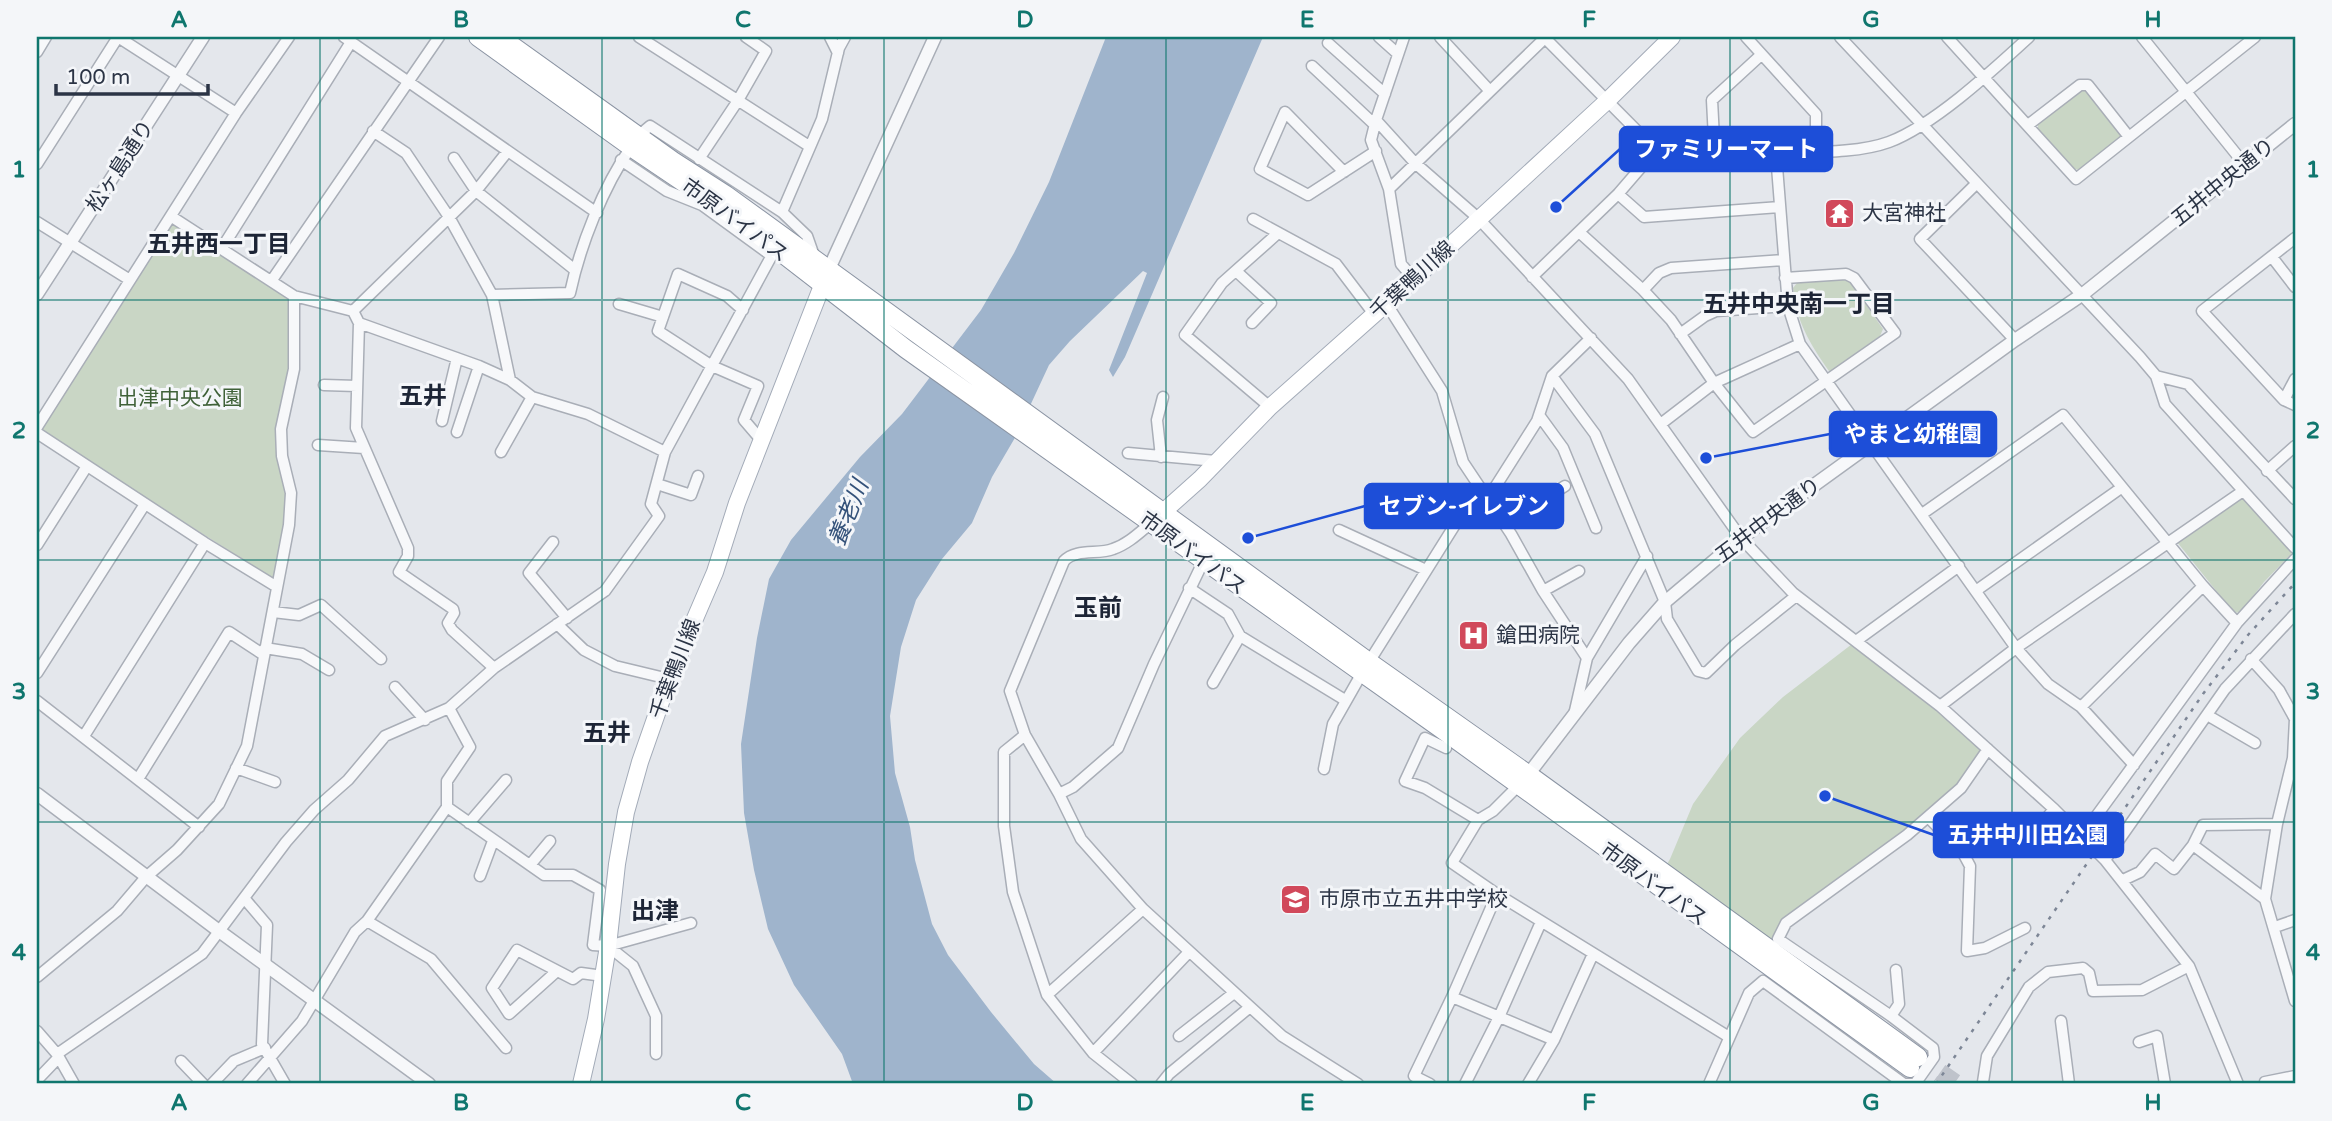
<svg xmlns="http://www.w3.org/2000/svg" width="2332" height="1121" font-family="'Varela Round','Noto Sans JP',sans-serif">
	<rect width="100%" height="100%" fill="#e4e7ec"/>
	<path fill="#c9d6c5" d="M2079,91h8l34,44 -1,4 -40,31 -6,-1 -36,-40v-7z
		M176,223l112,74 1,69 -12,62v30l9,35 -1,30 -11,53 -3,1 -228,-144 -1,-4 129,-203z
		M1843,280l7,2 33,47 -3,7 -48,35h-3c-19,-27 -33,-50 -36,-83l4,-5z
		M2243,497l49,53v3l-28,29 -23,30 -7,1 -57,-71z
		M1856,641l132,108 -27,39 -175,135 -8,16 -10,10 -105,-78 7,-12 23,-55 47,-66 43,-41z"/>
	<path fill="#9fb4cc" d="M1106,37h157l-138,320 -12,20 -4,-7 38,-97 -4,-2 -73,70 -21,24 -33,71 -24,41 -20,46 -30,36 -26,41 -15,47 -11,69 5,57 15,54 5,33 17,64 16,31 43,57 43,52 23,20h-204l-11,-30 -48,-69 -26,-56 -14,-59 -10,-57 -3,-69 16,-106 12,-59 22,-39 69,-83 42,-43 79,-104 33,-57 35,-71z"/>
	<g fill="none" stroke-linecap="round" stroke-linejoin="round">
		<path stroke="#bfc3cb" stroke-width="18" stroke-dasharray="18 9" stroke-linecap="butt" d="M1918,1057l39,27
			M1910,1068l23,16"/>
		<defs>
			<path id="minor" d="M118,37l118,76
				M344,37l253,176
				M639,37l170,109
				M830,37l8,16
				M1379,37l19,17
				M1404,37l-28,83 -5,20 18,49 12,75 13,15
				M1440,37l49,53
				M1746,37l70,77v38
				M1840,37l300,320 16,19 9,28 130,144
				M1947,37l129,142 179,-142
				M2142,37l103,128
				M1545,38l111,112 20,9c35,-1 71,-4 107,-6 32,-1 76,0 106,-11 45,-17 104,-72 140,-105
				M1328,43l57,51
				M37,52l9,-15
				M1312,66l63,59
				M1376,120l39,43 63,55 150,161 113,159 52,55 147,113 114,103 51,51 84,106 49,118
				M2028,125l52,-40h8l41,52
				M373,131l33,22 43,64 43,78 18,85
				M638,136l12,-10 132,86 25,24 7,20
				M1776,154l12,152 12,38 216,304 32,36 33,23 53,58
				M454,158l22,33 99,79
				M1715,158l-3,-58 49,-45
				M699,159l38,-57 29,-51 -20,-14
				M621,160l46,31 35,14 70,51
				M37,164l81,-127
				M1344,172l-59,-60 -25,57 48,26 68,-44
				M1976,184l-56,55 95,101
				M1389,189l157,-152
				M1618,194l26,23 136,-10
				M782,212l40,-93 17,-71 6,-11
				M172,217l122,79 59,15
				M1253,219l83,45 38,50
				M37,222l93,58
				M1579,232l64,58 28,30 43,63 39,49 142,-99 -41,-55 -8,-4 -61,4
				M2295,238l-93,73 82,89 11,5
				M222,248l129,-206
				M2272,257l23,30
				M1236,271l35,32 -19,20
				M1532,277l86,-83 38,-44
				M272,280l167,-243
				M1643,290l16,-17 12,-5 113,-8
				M492,295l78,-2c10,-47 33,-106 61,-146
				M1386,303l56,88 21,71 48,72 32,57 44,67
				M619,304l44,13
				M743,310l-16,-14 -49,-22 -20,57 54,35 46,20 -14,34 18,21
				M359,323l120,43 31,14 22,17 56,17 77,38
				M1680,334l25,-18 11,-5 72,-5
				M1552,376l43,58 70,168 2,17 31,52 8,2 29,-28 61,-49
				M2156,376l32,8 107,115
				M324,385l33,1
				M2284,400l11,-21
				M1270,407l-85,-72 37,-52 55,-49
				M1539,415l24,33 33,80
				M442,421l15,-63
				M1662,423l52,-40 86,-39
				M37,427l199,-314 53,-76
				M457,432l22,-66
				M37,433l168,110 72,44
				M318,445l46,3
				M501,452l31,-55
				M1128,453l88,8
				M1161,457l-4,-37 6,-23
				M2267,471l28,-25
				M657,484l34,11 7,-19
				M1487,500l50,-79 15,-45 39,-38
				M1922,514l141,-99 140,171 34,37
				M1151,523c-11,9 -23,21 -38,26 -15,6 -37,-1 -49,12l-54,130 15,44 34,59 22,45 62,70 139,127 76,48
				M1504,524l61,-38
				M1339,530l87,40
				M553,542l-24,31 38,45
				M37,545l50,-79
				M1189,588l39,26 12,22 105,64
				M1977,590l144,-102
				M1543,591l36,-20
				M273,612l26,3 22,-10 60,54
				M557,624l27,26 31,16 54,13
				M1856,641l103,-75
				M265,648l37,6 27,16
				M2251,659l28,31 16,29 -2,39 -16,66 -12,75
				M1369,662l109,-174
				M494,668l-42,-38 -4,-7 6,-10 -1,-4 -54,-37 9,-16v-8l-52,-120 3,-105 -6,-12 123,-120 31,-39
				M37,673l108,-169
				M1213,683l27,-47
				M395,687l30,33
				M37,701l162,126
				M1940,706l76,-58 227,-157
				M2081,707l122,-121
				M1574,715l13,-57 60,-102
				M2207,715l48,28
				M1025,735l-21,17v74l9,66 34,103 46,58 39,31
				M84,736l121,-193
				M1446,748l-21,-10 -20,43 20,7 53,32
				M236,768l39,14
				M1324,769l9,-45 29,-51
				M138,779l91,-147 35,23
				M1519,785l-26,26 -15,9 -26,43 45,31 232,143
				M1059,794l14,-7 45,-39 36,-84 50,-104
				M447,807l97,68h29l27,15 -7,55 15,1 25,20 23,50v38
				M1928,817l35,36 7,13 -3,85 18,-3 40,-20
				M469,823l37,-43
				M2277,824l-74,1 -10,20 72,54 30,102
				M2032,836l22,-27
				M2081,837l156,-214 58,-64
				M2105,860l120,-171 70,-75
				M530,865l20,-24
				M480,876l13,-35
				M2123,880l17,-8 15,-18 19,15 19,-24
				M244,898l23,27 -5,119 23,40
				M367,921l64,38 75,89
				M2275,927l20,-7
				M608,946l83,-23
				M557,971l-48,43 -17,-26 25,-38 56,29 8,-6 22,3
				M37,977l80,-66 29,-34 31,-27 42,-46 28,-58 42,-221 2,-32 -9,-37 -1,-27 13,-60v-73
				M1047,995l96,-86
				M1452,997l102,43
				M1891,1016l8,-12 -3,-34
				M2061,1021l8,63
				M37,1031l20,23 17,30
				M1179,1036l55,-43
				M2139,1042l18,-6 8,48
				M1093,1053l96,-101
				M57,1054l145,-100 84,-112 28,-32 34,-30 37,-44 64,-28 45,-40 111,-77 54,-75 -8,-12 14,-52 113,-208
				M181,1061l22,23
				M37,1080l22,-23
				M1983,1082l4,-26 42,-69 19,-15 35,-4 6,5 4,18 49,-1 47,-24
				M212,1084l22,-23 31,-13
				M247,1084l55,-63 53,-89 12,-11 80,-114v-26l23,-34 -21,-39
				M1161,1084l8,-10 81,-67
				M1430,1084l-16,-8 38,-79 45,-103
				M1465,1084l34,-67 42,-95
				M1528,1084l26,-44 39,-86
				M1709,1084l40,-91 14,-12 141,103h11l19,-27 -1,-9 -42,-32 -113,-77 8,-16 121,-88 54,-47 27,-39
				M2265,1084v-2l30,-6"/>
			<path id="tertiary" d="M828,271l107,-234
				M37,294l166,-257
				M1524,780l105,-137 36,-41 76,-64 274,-198 68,-46 212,-170
				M37,794l182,137 210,153"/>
			<path id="primary" d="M1153,521l47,-42 70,-72 144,-128 193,-178 65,-64
				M581,1084l15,-65 12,-73 9,-82 9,-52 14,-50 29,-83 46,-107 22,-69 90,-230"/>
			<path id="trunk" d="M478,37l153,110 107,72 168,130 534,379 470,340
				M500,37l173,124 53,34 643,467 160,113 389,282"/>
		</defs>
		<use href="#minor" stroke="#a9aeb7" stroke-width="13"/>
		<use href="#tertiary" stroke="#a9aeb7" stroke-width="15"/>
		<use href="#primary" stroke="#a3abb8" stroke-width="18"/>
		<use href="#trunk" stroke="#8b94a3" stroke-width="20"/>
		<use href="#minor" stroke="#f7f8fa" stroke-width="10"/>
		<use href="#tertiary" stroke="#f7f8fa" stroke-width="12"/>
		<use href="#primary" stroke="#fff" stroke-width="16"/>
		<use href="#trunk" stroke="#fff" stroke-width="18"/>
		<path stroke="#7d8696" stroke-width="2.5" stroke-dasharray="3.5 7" stroke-linecap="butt" d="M1936,1084l267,-390 45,-59 47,-52"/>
	</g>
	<path fill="none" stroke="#0f766e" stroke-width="2" stroke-opacity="0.55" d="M320,37v1047M602,37v1047M884,37v1047M1166,37v1047M1448,37v1047M1730,37v1047M2012,37v1047M37,300h2258M37,560h2258M37,822h2258"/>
	<defs>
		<symbol id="temple-square" viewBox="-11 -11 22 22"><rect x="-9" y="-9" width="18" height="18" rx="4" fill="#d1495b" stroke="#f4f6f9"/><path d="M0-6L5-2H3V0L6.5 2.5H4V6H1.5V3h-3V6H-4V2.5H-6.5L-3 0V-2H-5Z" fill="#fff"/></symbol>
		<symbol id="hospital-square" viewBox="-11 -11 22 22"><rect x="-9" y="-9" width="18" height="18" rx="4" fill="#d1495b" stroke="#f4f6f9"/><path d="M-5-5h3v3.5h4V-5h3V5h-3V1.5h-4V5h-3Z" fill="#fff"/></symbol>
		<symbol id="school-square" viewBox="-11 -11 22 22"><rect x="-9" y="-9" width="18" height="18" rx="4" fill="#d1495b" stroke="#f4f6f9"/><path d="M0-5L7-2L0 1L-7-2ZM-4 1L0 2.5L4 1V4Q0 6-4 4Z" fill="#fff"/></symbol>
	</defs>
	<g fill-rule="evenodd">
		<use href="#temple-square" x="1822" y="196" width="35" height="35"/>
		<use href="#hospital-square" x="1456" y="618" width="35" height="35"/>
		<use href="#school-square" x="1278" y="882" width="35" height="35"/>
	</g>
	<g text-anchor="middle" stroke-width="6" stroke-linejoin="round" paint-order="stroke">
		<g font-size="21" fill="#2b3445" stroke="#f4f6f9">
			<text transform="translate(120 166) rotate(-57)" y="7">松ヶ島通り</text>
			<text transform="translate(2223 182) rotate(-39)" y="7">五井中央通り</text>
			<text transform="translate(735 220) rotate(36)" y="7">市原バイパス</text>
			<text transform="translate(1412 280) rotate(-42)" y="7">千葉鴨川線</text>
			<text transform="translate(1768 520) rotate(-37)" y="7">五井中央通り</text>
			<text transform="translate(1193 553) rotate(36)" y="7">市原バイパス</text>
			<text transform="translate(675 669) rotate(-69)" y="7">千葉鴨川線</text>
			<text transform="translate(1654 884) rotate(36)" y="7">市原バイパス</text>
		</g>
		<g font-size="21" fill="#2b3445" stroke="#f4f6f9" text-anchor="start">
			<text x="1862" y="220">大宮神社</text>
			<text x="1496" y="642">鎗田病院</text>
			<text x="1319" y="906">市原市立五井中学校</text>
		</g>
		<g font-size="21" fill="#3f6138" stroke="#f4f6f9">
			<text x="180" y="405">出津中央公園</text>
		</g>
		<g font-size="23" font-style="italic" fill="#34527a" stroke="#f4f6f9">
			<text transform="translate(848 513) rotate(-68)" y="8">養老川</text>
		</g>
		<g font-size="24" font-weight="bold" fill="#1d2536" stroke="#f4f6f9">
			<text x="219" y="252">五井西一丁目</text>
			<text x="1799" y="312">五井中央南一丁目</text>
			<text x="423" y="404">五井</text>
			<text x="1098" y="616">玉前</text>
			<text x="607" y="741">五井</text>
			<text x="655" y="919">出津</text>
		</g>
	</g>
	<path fill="none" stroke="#1d4ed8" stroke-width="2.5" d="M1556 207L1620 149M1706 458L1830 434M1248 538L1365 506M1825 796L1934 835"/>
	<g fill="#1d4ed8" stroke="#f4f6f9" stroke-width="2.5">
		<circle cx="1556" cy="207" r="7"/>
		<circle cx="1706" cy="458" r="7"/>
		<circle cx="1248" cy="538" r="7"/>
		<circle cx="1825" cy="796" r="7"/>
	</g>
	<g fill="#1d4ed8" stroke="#1d4ed8" stroke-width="2.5">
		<rect x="1620" y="127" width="212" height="44" rx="7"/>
		<rect x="1830" y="412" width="166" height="44" rx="7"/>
		<rect x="1365" y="484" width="198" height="44" rx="7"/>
		<rect x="1934" y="813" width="189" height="44" rx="7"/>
	</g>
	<g font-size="23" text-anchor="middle" font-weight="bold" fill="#fff">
		<text x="1726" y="157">ファミリーマート</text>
		<text x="1913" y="442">やまと幼稚園</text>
		<text x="1464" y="514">セブン-イレブン</text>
		<text x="2028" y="843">五井中川田公園</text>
	</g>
	<rect width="2332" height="1121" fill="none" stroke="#f4f6f9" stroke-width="77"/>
	<path d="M56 84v10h152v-10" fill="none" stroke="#2b3445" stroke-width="3.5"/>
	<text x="66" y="84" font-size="21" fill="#2b3445" stroke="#f4f6f9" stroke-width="5" paint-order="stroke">100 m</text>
	<rect x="38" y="38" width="2256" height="1044" fill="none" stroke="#0f766e" stroke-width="2.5"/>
	<g font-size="23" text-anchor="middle" font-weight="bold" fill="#0f766e">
		<text x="179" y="27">A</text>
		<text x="461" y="27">B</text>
		<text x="743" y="27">C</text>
		<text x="1025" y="27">D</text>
		<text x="1307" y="27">E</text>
		<text x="1589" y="27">F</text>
		<text x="1871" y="27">G</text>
		<text x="2153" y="27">H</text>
		<text x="19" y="177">1</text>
		<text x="2313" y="177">1</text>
		<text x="19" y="438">2</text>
		<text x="2313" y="438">2</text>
		<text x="19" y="699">3</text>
		<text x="2313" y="699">3</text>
		<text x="19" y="960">4</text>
		<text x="2313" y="960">4</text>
		<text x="179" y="1110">A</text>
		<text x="461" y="1110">B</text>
		<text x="743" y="1110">C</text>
		<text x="1025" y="1110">D</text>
		<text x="1307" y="1110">E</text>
		<text x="1589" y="1110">F</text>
		<text x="1871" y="1110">G</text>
		<text x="2153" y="1110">H</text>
	</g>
</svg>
